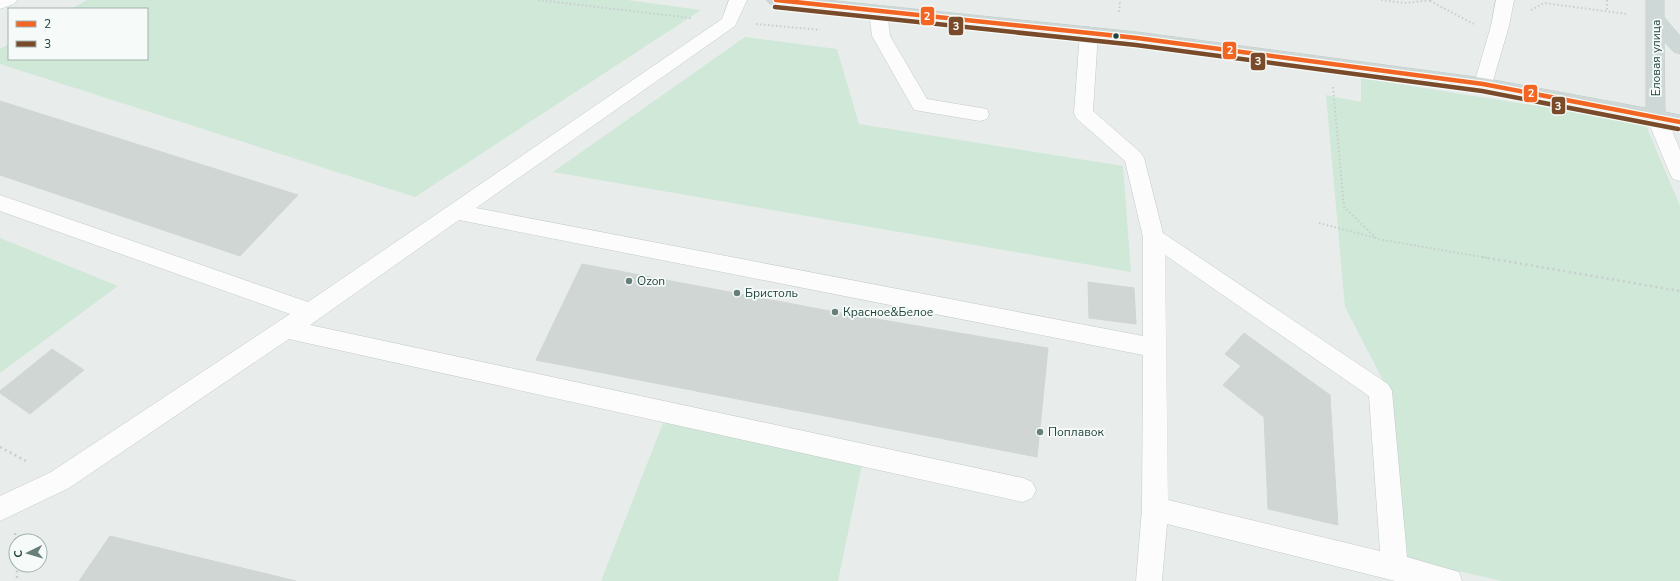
<svg xmlns="http://www.w3.org/2000/svg" width="1680" height="581" font-family="'Nunito Sans',sans-serif">
	<rect width="100%" height="100%" fill="#e8edeb"/>
	<path fill="#cfe8d8" d="M87,0h540l74,10 -286,187 -415,-133v-15l9,-5v15h138v-50h-76z
		M745,37l92,12 22,75 264,42 8,106 -578,-100z
		M1361,78l284,45 35,83v375h-178l-97,-22 -19,-173 -41,-79 -19,-212 35,7z
		M0,238l118,48 -118,87z
		M667,413l197,42 -26,126h-237z"/>
	<path fill="#cfd6d4" stroke="#d0d6d4" d="M0,101l298,94 -58,61 -240,-81z
		M582,264l253,48 213,36 -11,109 -501,-97z
		M1088,282l46,6 2,36 -47,-6z
		M1244,333l86,62 8,130 -70,-16 -4,-92 -41,-32 18,-19 -16,-12z
		M52,349l32,21 -54,44 -30,-21v-2z
		M110,536l186,45h-217z"/>
	<g fill="none" stroke-linecap="round" stroke-linejoin="round">
		<defs>
			<path id="minor" d="M0,0h17l-3,4 -14,5z
				M729,0h18l-12,26 -259,182 667,128v-99l-18,-76 -49,-43 -2,-5 6,-80 3,-4 6,-2 6,2 3,4 -5,78 48,42 3,5 19,75 225,151 4,7 15,166 52,15 3,9h-67l-228,-57 -5,57h-26l6,-72 1,-154 -684,-135 -149,105 713,153 9,4 4,8 -4,8 -9,4 -734,-163 -220,149 -69,33v-25l51,-24 239,-158 -290,-103v-16l308,107 414,-283zM1165,255l204,141 11,155 -212,-51z
				M1496,0h18l-5,26 -17,58 -2,4 -7,2 -7,-2 -2,-4 17,-58z
				M878,6l6,1 3,4 3,25 37,63 60,10 2,5 -2,5 -7,2 -66,-11 -42,-74 -3,-25 3,-4z
				M1656,109l7,2 3,5 14,34v31l-7,-2 -3,-5 -24,-58 3,-5z"/>
			<path id="major" d="M767,0h60l310,32 346,46 163,30v-108h18v17l16,19v18l-6,-2 -10,-11 1,71 15,3v14l-197,-39 -346,-46 -361,-39 -6,-1z"/>
		</defs>
		<use href="#minor" stroke="#c4cac8" stroke-width="1"/>
		<use href="#major" stroke="#c2ccca" stroke-width="1"/>
		<path stroke="#c6cfcd" stroke-width="2" stroke-dasharray="1.5 2.5" stroke-linecap="butt" d="M538,0l153,18
			M1381,0l24,3 27,-3
			M1607,0v11
			M1430,1l44,23
			M1531,10l13,-7 83,11
			M1119,12l1,-12
			M756,24l64,6
			M1333,87l11,120 33,32 111,19
			M1319,223l57,15"/>
		<path stroke="#c6cfcd" stroke-width="2.5" stroke-dasharray="2 3.5" stroke-linecap="butt" d="M1482,257l198,34
			M0,447l28,15
			M15,533l1,18
			M17,565v16"/>
		<use href="#minor" fill="#fcfcfc" fill-rule="evenodd"/>
		<use href="#major" fill="#ced8d6" fill-rule="evenodd"/>
		<defs>
			<path id="bus-1" d="M776,0l361,38 346,46 197,38"/>
			<path id="bus-2" d="M775,7l361,38 346,46 196,38"/>
		</defs>
		<use href="#bus-1" stroke="#f6fbf9" stroke-width="7"/>
		<use href="#bus-2" stroke="#f6fbf9" stroke-width="7"/>
		<use href="#bus-1" stroke="#f26522" stroke-width="4.5"/>
		<use href="#bus-2" stroke="#7a4b2a" stroke-width="4.5"/>
	</g>
	<circle fill="#21443e" stroke="#f6fbf9" stroke-width="1.5" cx="1116" cy="36" r="3.5"/>
	<g fill="#677f7b" stroke="#f6fbf9" stroke-width="1.5">
		<circle cx="629" cy="281" r="4"/>
		<circle cx="737" cy="293" r="4"/>
		<circle cx="835" cy="312" r="4"/>
		<circle cx="1040" cy="432" r="4"/>
	</g>
	<g text-anchor="middle" stroke-width="3.5" stroke-linejoin="round" paint-order="stroke">
		<g font-size="12" fill="#21443e" stroke="#f6fbf9">
			<text transform="translate(1656 58) rotate(-90)" y="4">Еловая улица</text>
		</g>
		<g font-size="12" fill="#21443e" stroke="#f6fbf9" text-anchor="start">
			<text x="637" y="285">Ozon</text>
			<text x="745" y="297">Бристоль</text>
			<text x="843" y="316">Красное&amp;Белое</text>
			<text x="1048" y="436">Поплавок</text>
		</g>
	</g>
	<g stroke="#f6fbf9" stroke-width="1.5">
		<rect x="920" y="6" width="15" height="20" rx="4" fill="#f26522"/>
		<rect x="948" y="16" width="16" height="20" rx="4" fill="#7a4b2a"/>
		<rect x="1222" y="41" width="15" height="19" rx="4" fill="#f26522"/>
		<rect x="1250" y="52" width="16" height="19" rx="4" fill="#7a4b2a"/>
		<rect x="1523" y="84" width="15" height="19" rx="4" fill="#f26522"/>
		<rect x="1551" y="96" width="15" height="19" rx="4" fill="#7a4b2a"/>
	</g>
	<g font-size="11" text-anchor="middle" font-weight="bold" fill="#fff">
		<text x="927" y="20">2</text>
		<text x="956" y="30">3</text>
		<text x="1230" y="54">2</text>
		<text x="1258" y="65">3</text>
		<text x="1531" y="97">2</text>
		<text x="1558" y="110">3</text>
	</g>
	<rect x="8" y="8" width="140" height="52" fill="#f6fbf9" stroke="#a1b2ae"/>
	<rect x="16" y="21" width="20" height="6" fill="#f26522" stroke="#a1b2ae"/>
	<text x="44" y="28" font-size="12" fill="#21443e">2</text>
	<rect x="16" y="41" width="20" height="6" fill="#7a4b2a" stroke="#a1b2ae"/>
	<text x="44" y="48" font-size="12" fill="#21443e">3</text>
	<g transform="translate(28 553) rotate(265)"><circle r="19" fill="#f6fbf9" stroke="#a1b2ae"/>
	<path d="M0-3L7 15L0 10L-7 15Z" fill="#677f7b"/>
	<text y="-6" font-size="11" font-weight="bold" text-anchor="middle" fill="#21443e">С</text>
	</g>
</svg>
